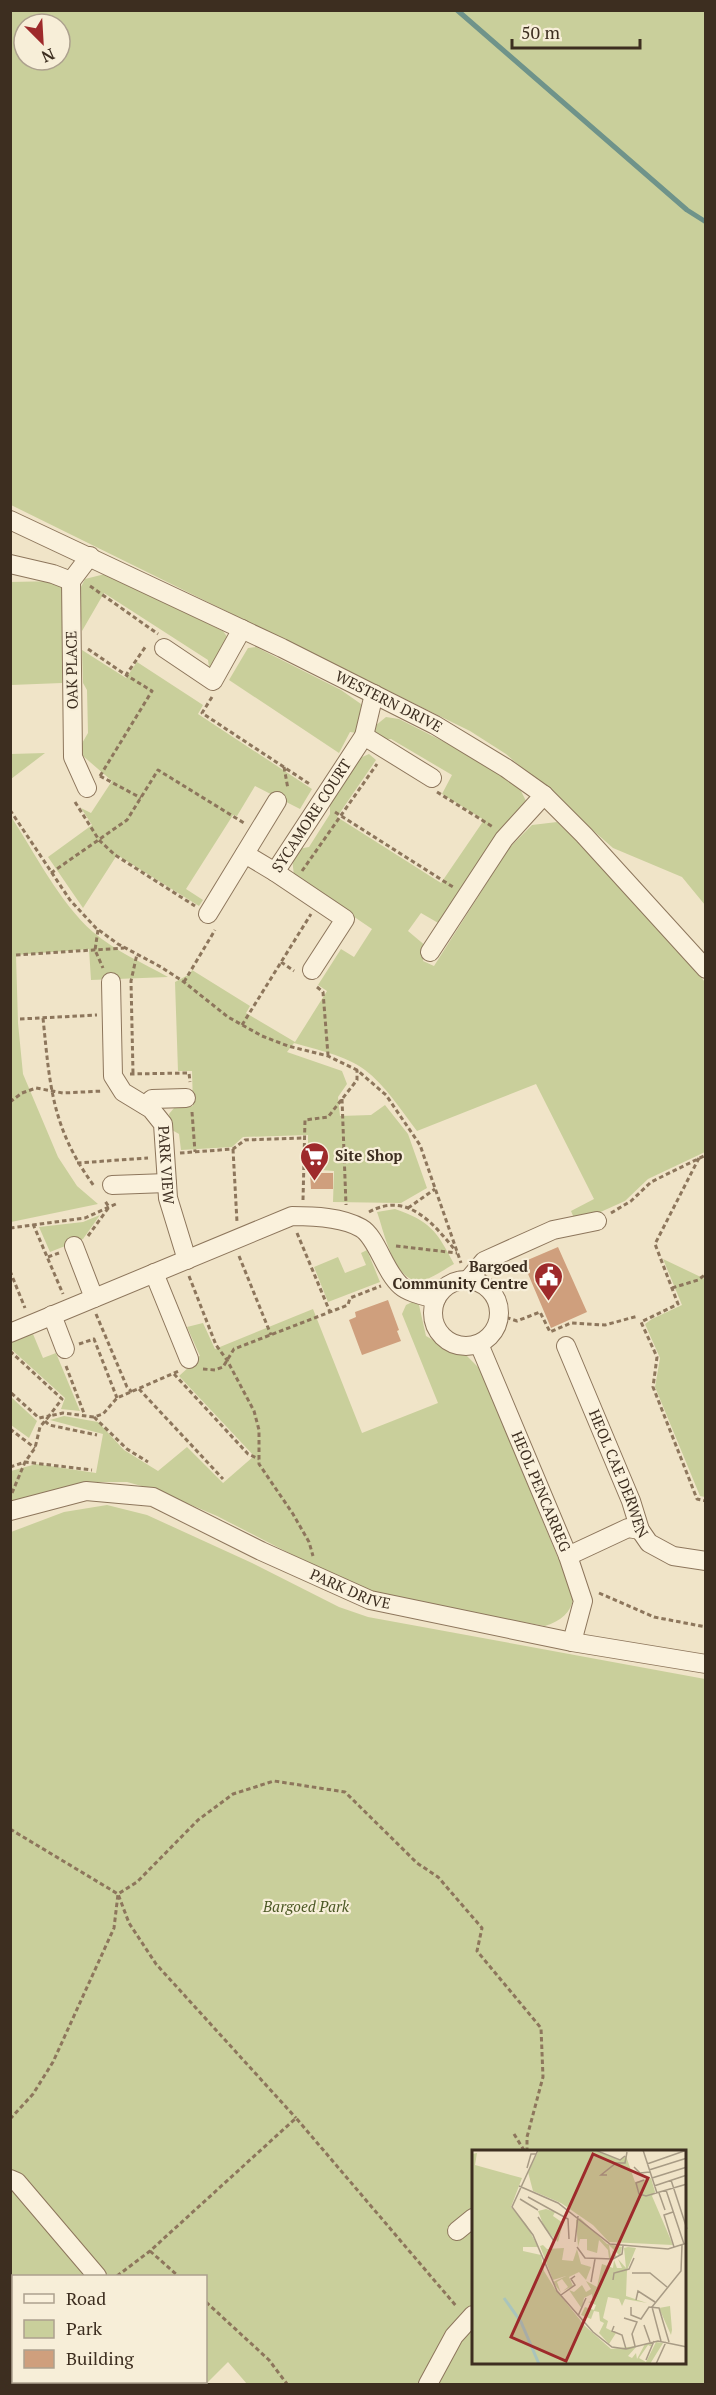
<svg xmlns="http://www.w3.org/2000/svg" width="716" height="2395" font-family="'PT Serif',serif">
	<rect width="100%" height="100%" fill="#f0e4c8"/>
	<path fill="#c9cf9b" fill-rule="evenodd" d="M10,11h695v894l-23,-28 -69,-29 -107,-94 -36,-23 -459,-226zM24,24h36v36h-36z
		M105,574l118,57 5,7 -15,32 -4,-3 -1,-7 -104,-67 -22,38 -3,-40 6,-12z
		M58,581l7,8 -3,94 -51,2 -1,-103z
		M256,647l85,43 20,14 4,13 -8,16 -7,-1 -11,21 -110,-73 19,-32z
		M82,650l44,28 11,-16 66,43 -5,9 114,75 -12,20 -45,-23 -18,30 -4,-1 -47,74 17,11 -4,6 -82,-51 -34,53 -35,-51 44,-32 -11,-17 10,5 21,-32 -29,-25 -2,-11 7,-12 -1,-43 -4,-7z
		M386,717l13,2 81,41 38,25 8,16 -7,17 -79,106 -19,-11 -13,18 19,16 -4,14 11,5 75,-118 23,-23 25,-3 54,51 94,109v170l-57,27 -23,22 -49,22 -5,-12 23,-12 -58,-115 -119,47c-16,-21 -32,-46 -52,-61 -20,-15 -48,-20 -71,-27l-7,9 55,19 5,13 -9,13 2,19 31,-1 14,-10 23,29 19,54 -26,15 -68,-1 1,-31 -26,-2v-34l-65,2 -11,10 -51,3 -2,-16 -7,-4 -3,-16 5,-6 19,-2 -1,-35h-14l-3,-89 15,-8 2,-4 58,36 -4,7 49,29 32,-51 -9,-6 23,-36 13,8 18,-28 -78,-53 -2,-18 6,-9 11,-2 21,-33v-13l30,-43 9,-4 7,6 -39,57 104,66 43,-63 -42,-26 10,-19 -61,-36 -10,1 -7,-5 1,-9z
		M45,753l-34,26v-25z
		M10,815c25,38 49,87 83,117 22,19 50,31 75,45l-77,3 -2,-31 -73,6 2,68 5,51 35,83 19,29 21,18 -87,18z
		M395,1209c35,12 42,22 59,55 -9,5 -20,13 -30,16 -29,8 -40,-49 -47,-68z
		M100,1215l-17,24 -33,13 -11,-25 44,-5z
		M367,1250l13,32 -52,20 -14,-35 24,-10 7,16 21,-8 -5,-12z
		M663,1259l42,20v218l-5,-1 -45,-109 5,-29 -15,-34 7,-5 30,-14z
		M412,1302l7,3 7,31 27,15 12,3 14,14 95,228c-3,17 -13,25 -29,30l-153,-27 -41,-14 -134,-69 -61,-26 -29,-8h-34l-31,6 -51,16v-33l25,-7 60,9 7,-39 -53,-14 14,-4 34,6 26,28 34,21 29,-24 36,36 31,-27 -75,-80 11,-10 1,-7 9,-3 -13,-29 16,-4 12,26 98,-40 49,124 76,-30 -36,-89 4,-9z
		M33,1334l10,24 13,-5 24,58 -19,-2 4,-11 -54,-49 -1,-7z
		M11,1397l26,24 -8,17 -18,-13z
		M107,1505l40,10 105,48 87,44 29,10 337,62v705h-458l-19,-22 -21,21 -1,-107h-192v99l-3,2v-845l53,-20zM473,2152h211v212h-211z"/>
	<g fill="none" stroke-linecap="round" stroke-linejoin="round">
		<path stroke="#6f938a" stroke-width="5" d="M457,10l230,200 19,12"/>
	</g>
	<path fill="#cf9f7d" d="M310,1173h23v16h-22z
		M558,1247l29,65 -36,16 -28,-66z
		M388,1300l11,30 -2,1 4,10 -39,14 -13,-35 7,-3 -1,-5z"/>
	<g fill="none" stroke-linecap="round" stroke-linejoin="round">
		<defs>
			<g id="minor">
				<path id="s1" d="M10,520l272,128 153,77 71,43 38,27 40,40 122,134"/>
				<path d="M10,564l43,10 18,7"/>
				<path d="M164,648l49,33 29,-52"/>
				<path d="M364,736l68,42"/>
				<path d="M87,788l-14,-31 -2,-176 19,-25"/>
				<path d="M245,854l30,18"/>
				<path d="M208,914l69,-113"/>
				<path d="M430,952l74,-113 40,-44"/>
				<path id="s2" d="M312,970l33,-51 -70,-47 89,-136 10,-42"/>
				<path id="s3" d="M111,982l2,94 10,16 28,17 12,15 5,74 19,62"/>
				<path d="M145,1105l7,-6 34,-1"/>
				<path d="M112,1185l55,-2"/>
				<path d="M74,1246l20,52"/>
				<path d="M154,1273l35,86"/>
				<circle cx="466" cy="1313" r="33"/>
				<path d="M468,1280l16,-19 69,-31 44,-9"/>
				<path d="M52,1315l13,34"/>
				<path d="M10,1333l282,-117c22,0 50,1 69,12 16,9 23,43 40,58 8,7 24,10 35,13"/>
				<path id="s4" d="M479,1344l89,212 15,45 -11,41"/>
				<path id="s5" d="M566,1346l65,155 9,29 9,13 24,13 33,5"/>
				<path id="s6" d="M10,1511l76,-20 67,6 108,54 109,49 202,42 134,22"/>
				<path d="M568,1556l60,-28 12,2"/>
				<path d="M10,2179l7,3 80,94"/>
				<path d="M457,2231l16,-13"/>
				<path d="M428,2384l26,-48 19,-21"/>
			</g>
		</defs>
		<use href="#minor" stroke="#8d765c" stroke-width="20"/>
		<path stroke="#8d765c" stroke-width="3" stroke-dasharray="4.5 3" stroke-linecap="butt" d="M90,586l68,48
			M88,649l38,26 20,-29
			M212,697l-10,16 109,72
			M284,767l4,22
			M100,776l52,-85 -26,-16
			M100,776l41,22
			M437,792l56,35
			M75,802l24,38 16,15 80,51
			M10,810l60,90 26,28 22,16 43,23 23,15 44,35 34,19 26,10 40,10 29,14 29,25 34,50 41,118
			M335,812l118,75
			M302,871l75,-107
			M51,873l76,-53 31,-50 86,53
			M98,930l-3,20 8,18
			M16,955l108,-7
			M281,962l13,9
			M184,982l31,-52
			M317,987l6,5 5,63
			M43,1018c7,69 9,110 51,168
			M20,1019l77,-4
			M242,1025l69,-111
			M133,1073l-2,-92 6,-27
			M130,1074l59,-1 1,9
			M342,1099l4,106
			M10,1102l12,-9 14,-5 27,5 40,-2
			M192,1112l3,40
			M233,1149l4,73
			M180,1153l53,-4 12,-9 59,-2
			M699,1158l-44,86 23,60 -37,18 16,35 -4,30 44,112 9,2
			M77,1163l71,-5
			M303,1200l2,-80 23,-3 29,-37v-10
			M408,1208l27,-19
			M369,1212c38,-21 64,11 86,38
			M611,1213l20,-12 20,-19 55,-27
			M33,1224l30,70
			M10,1228l75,-10 33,-15
			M297,1233l33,79
			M88,1236l21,-29 -4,-6
			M396,1246l61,7
			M239,1256l32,79
			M48,1257l11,-4
			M10,1271l15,37
			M189,1276l27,69 11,15 27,51 5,19v34l34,50 16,28 4,14
			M672,1288l26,-8 8,-6
			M96,1314l31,73 5,5
			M499,1315l18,6 23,-9 10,20 21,-9 34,2 33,-9
			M79,1344l15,-5 23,59
			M10,1351l52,48 -13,17 -10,2 -29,-26
			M66,1366l19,50
			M203,1369l12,1 8,-3 11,-18 114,-44 2,-7 31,-12
			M174,1374l74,80 11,5
			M139,1389l84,90
			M94,1417l33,32 21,13
			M45,1421l4,4 48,10
			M10,1429l25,19
			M10,1467l15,-5 67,8
			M12,1493l13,-31 10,-14 5,-21 9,-11 14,-3 31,4 9,-3 14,-16 62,-27
			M599,1593l55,24 52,10
			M10,1829l108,65 11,29 27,41 140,154
			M10,2119l23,-25 20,-32 61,-134 4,-34 19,-12 61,-62 35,-26 41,-13 71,11 72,71 21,14 44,51 -5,23 64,77 2,49 -16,60v15
			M514,2134l11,18
			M150,2251l28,25
			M117,2276l33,-25 146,-133 161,189
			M10,2290l4,1
			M206,2302l63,58 18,24"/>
		<use href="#minor" stroke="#faf1dc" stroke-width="18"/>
	</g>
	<defs>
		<symbol id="supermarket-pin" viewBox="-11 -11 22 30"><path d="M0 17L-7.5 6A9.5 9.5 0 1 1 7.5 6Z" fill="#9e2a2b" stroke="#f7eed8"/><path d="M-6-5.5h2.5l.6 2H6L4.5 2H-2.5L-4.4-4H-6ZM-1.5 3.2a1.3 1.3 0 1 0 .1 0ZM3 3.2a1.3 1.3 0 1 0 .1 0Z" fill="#fff"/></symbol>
		<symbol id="civic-pin" viewBox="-11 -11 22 30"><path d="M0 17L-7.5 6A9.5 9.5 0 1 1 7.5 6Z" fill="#9e2a2b" stroke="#f7eed8"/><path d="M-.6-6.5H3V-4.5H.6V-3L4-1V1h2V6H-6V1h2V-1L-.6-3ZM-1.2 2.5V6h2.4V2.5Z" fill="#fff"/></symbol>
	</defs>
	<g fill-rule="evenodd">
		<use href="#supermarket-pin" x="298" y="1140" width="33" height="45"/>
		<use href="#civic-pin" x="532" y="1260" width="33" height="45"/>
	</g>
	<g text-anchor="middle" stroke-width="4.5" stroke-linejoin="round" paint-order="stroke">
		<g font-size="15" fill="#3d2e20" stroke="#f7eed8">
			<text transform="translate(72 670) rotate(-91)" y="5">OAK PLACE</text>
			<text dy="5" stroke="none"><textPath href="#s1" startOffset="420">WESTERN DRIVE</textPath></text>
			<text dy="5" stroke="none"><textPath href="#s2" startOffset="212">SYCAMORE COURT</textPath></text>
			<text dy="5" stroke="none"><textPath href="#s3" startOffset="206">PARK VIEW</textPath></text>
			<text dy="5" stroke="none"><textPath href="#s5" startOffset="138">HEOL CAE DERWEN</textPath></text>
			<text dy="5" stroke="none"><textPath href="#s4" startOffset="160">HEOL PENCARREG</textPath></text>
			<text dy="5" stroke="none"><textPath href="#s6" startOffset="364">PARK DRIVE</textPath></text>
		</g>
		<g font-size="15" font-weight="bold" fill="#3d2e20" stroke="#f7eed8" text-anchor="start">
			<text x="335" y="1161">Site Shop</text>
			<text x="528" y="1272" text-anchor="end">Bargoed<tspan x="528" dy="17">Community Centre</tspan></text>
		</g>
		<g font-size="15" font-style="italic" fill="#4d5a26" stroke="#f7eed8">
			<text x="306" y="1912">Bargoed Park</text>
		</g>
	</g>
	<g transform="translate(472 2150)">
		<rect width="214" height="214" fill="#f0e4c8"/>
		<path d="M67,0h54l27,10 6,-4 9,26 16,-4 4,14 -3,4 21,49 -64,-3 -16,-17 -32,-22 -28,-12 -5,-19zM5,3l-2,12 47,13 -11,29 15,17 12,23h-15v4l18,4 3,16 11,18 30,37 26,23 26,-3 -9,10 4,2 4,-5 1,6 8,-15 6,-1 1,4 -4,-2 -9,13 7,4 10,-20 7,1 -13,21h-178v-210zM74,59l9,3 -2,4 10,7 -5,19 -13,-13 -7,-18zM108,68l27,26 15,3 -2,9 -11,-11 2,13 2,-8 4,7 -8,1 -1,-8 -9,-10 -2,13 -10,-3v-11h-7l-2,8 -2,-27zM71,95l4,4 17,-1 -2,12 11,1 4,-12 4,15 10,3 -5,13 -7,-8 -10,5 4,9 -10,5 5,-4 -6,-8 -5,3 4,11 -8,-11 13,-6 -13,4 -13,-34zM156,97l8,1 -9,22 -1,26 21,7 -22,-4 -3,7 -3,-7 -11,-2 -5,21 5,3 -2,7 10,5 -7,11 -10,-11 5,-10 -4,-2 -1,-9 -5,-1 -3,8 -10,-4 4,-8 9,3 2,-5 -8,-3 5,-1 -1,-7 -8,4 -2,11 -13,-19 5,2 8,-7 4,7 5,-3 -5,-8 11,6 5,-23 11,4 1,-8 3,8h5l-4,-9 8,9 -2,-20zM198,156l2,24 -1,5 -12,-27z" fill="#c9cf9b"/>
		<path fill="none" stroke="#a9c4bc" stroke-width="3" d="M32,148l17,24 18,42"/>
		<path fill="none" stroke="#a89b85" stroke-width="1.5" d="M66,0l-26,57 21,28 24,56 36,41 19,15 14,2 32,-8 29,6M123,0l25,10 5,-4M171,0l14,43M175,14l40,-14M162,17l6,6 10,-1M55,18l4,-14h5M177,20l38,-12M135,25h-6l15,-12h9l2,-11M180,28l35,-11M172,30l-8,3 3,11 7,2 41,-12M199,30l16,49M47,36l39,17 52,41 58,5 19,-6M182,36l33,-11M194,40l18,54M187,43l6,17M56,47l40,22 1,20M48,49l18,11M201,62l-9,3 10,32M66,67l16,24M103,92l3,-26M105,97l8,11 28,1 9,-5 1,-8M160,123h18l17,14M141,130l1,-7 15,-4 5,-11M119,132l4,-23M89,145l14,-10 -4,-6 4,-3M164,150l2,-9 17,11M159,157v8l10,4 8,-12 10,1 10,34M106,166l8,-18M152,168l13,4 -5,12 3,12M172,175l6,17M142,176l-2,5 10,4 4,14M189,191l-9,-34 29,-36 1,-26M174,210l8,-19M184,214l10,-22"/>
		<path fill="#9e2a2b" fill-opacity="0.15" stroke="#9e2a2b" stroke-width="3" d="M121,4l55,24 -82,183 -55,-24z"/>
		<rect width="214" height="214" fill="none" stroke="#3d2e20" stroke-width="3"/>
	</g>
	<rect width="716" height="2395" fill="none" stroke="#3d2e20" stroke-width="24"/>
	<rect x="12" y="2275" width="195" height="108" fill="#f7eed8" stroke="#ada18e" stroke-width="1.5"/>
	<rect x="24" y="2294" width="30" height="9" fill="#faf1dc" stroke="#ada18e" stroke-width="1.5"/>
	<text x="66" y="2305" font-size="18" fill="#3d2e20">Road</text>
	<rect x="24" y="2320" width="30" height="18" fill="#c9cf9b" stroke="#ada18e" stroke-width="1.5"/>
	<text x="66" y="2335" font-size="18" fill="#3d2e20">Park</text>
	<rect x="24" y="2350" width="30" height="18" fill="#cf9f7d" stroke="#ada18e" stroke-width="1.5"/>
	<text x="66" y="2365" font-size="18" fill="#3d2e20">Building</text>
	<g transform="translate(42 42) rotate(156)"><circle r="28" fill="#f7eed8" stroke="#ada18e" stroke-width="1.5"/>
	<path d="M0-4.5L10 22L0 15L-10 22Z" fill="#9e2a2b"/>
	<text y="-9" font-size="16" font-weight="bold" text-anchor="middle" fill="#3d2e20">N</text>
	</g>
	<path d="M512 39v9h128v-9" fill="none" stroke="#3d2e20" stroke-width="3"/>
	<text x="521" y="39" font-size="18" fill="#3d2e20" stroke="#f7eed8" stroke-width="4.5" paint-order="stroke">50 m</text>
</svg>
